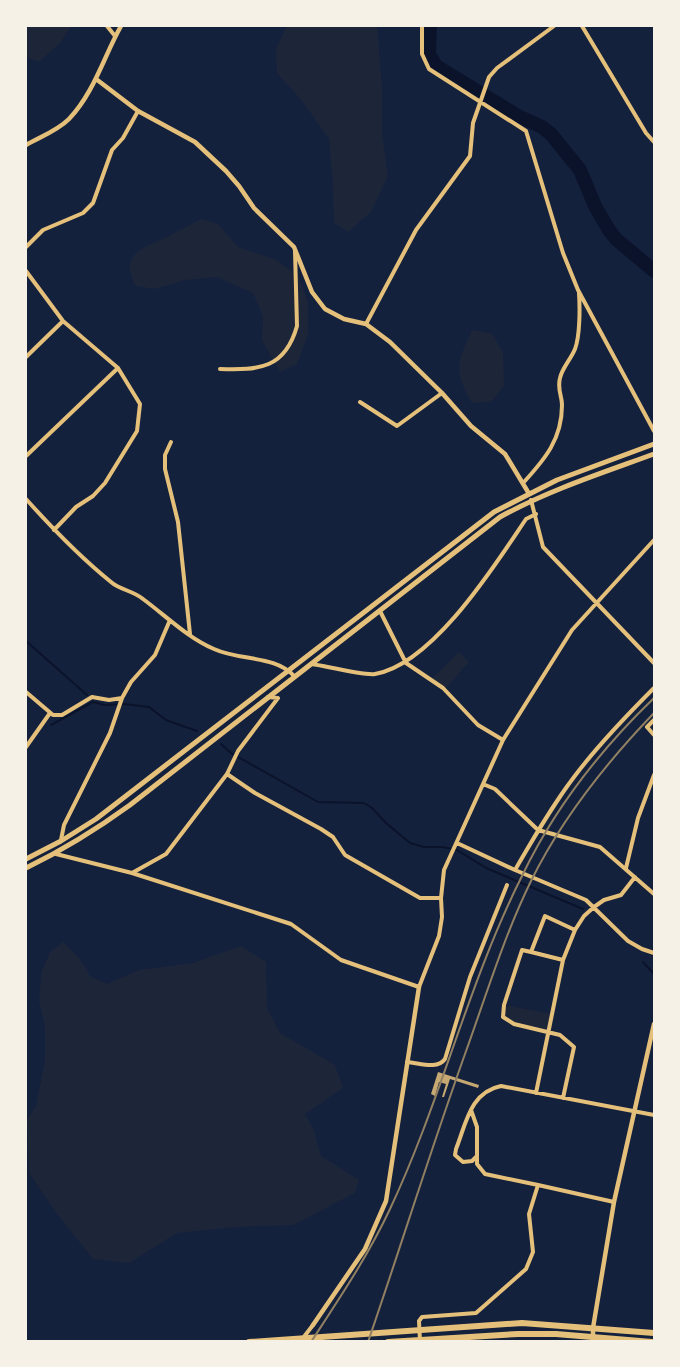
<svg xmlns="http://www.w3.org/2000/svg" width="680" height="1367" font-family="Manrope,sans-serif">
	<rect width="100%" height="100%" fill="#14213d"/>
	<path fill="#1d2539" d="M26,26h45l-10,16 -22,20 -13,-5z
		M287,26h90l5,63v45l6,42 -17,36 -23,20 -14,-9 -1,-38 -4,-46 -27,-38 -25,-28 -1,-24z
		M201,219l17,5 20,23 36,12 24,16 10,27v32l-11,30 -17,8 -18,-32 1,-24 -10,-23 -36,-16 -32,3 -31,9 -18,-3c-18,-32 7,-38 31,-49 11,-6 23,-12 34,-18z
		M472,330l20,4 11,18 1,34 -13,16 -19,1c-19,-33 -15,-40 0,-73z
		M459,652l10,10 -24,27 -14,-9z
		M63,942l17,17 10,17 17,8 32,-14 54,-7 48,-17 25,16 1,46 13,25 55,32 8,23 -38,26 9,16 7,26 38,24 -4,13 -62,32 -58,2 -58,6 -48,30 -36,-4 -36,-45 -28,-41 -2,-53 9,-14 9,-46v-33l-6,-26 3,-30 8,-19z
		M504,1005l48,9 -3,19 -35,-9 -11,-7z"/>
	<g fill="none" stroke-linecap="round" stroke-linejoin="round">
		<path stroke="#0b132b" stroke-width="2" d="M26,641l61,54
			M51,725l42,-23 11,3 20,-1 25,3 17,13 31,11
			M221,744l10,9 87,49 46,1 8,5 14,15 24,20 14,4h19l14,3 29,18 97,41
			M643,962l11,12"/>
		<path stroke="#0b132b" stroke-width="14" d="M430,26l-1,28 7,12 82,50 24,11 9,7 29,36 15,36 14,24 7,9 38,32"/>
	</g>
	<path fill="#c6a872" d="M438,1072l41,13 -1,3 -28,-9 -6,18h-2l4,-13 -7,-2 -4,14 -4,-2z"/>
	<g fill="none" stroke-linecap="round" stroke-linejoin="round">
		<path stroke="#e5c07b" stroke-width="4" d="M107,26l8,10
			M422,26v28l7,15 97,62 37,122 15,37 76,141
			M582,26l64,107 8,9
			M26,247l17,-17 40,-17 10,-10 19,-53 11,-12 15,-27
			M26,271l37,50 55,47 22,36 -3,27 -32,52 -12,13 -17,11 -22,23
			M366,324l50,-94 54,-74 3,-33 16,-46 8,-9 57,-42
			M26,357l37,-36
			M220,369c39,1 65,0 77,-43l-2,-75
			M360,402l37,24 45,-33
			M171,442l-6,13v14l13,53 12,112
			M26,456l92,-88
			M524,482c21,-23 38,-43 38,-77 0,-9 -5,-16 -2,-27 2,-10 11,-19 15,-29 5,-13 5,-41 4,-56
			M26,499c26,29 54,58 85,83 9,8 23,9 32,17 23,17 45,39 71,50 26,12 61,6 80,27
			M531,500l12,47 111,116
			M380,611l26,52 37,25 35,37 25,15
			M312,664c13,2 53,12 63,10 58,-10 120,-109 151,-155l10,-5
			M26,692l27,23h9l30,-18 17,3 13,-2
			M654,720l-7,7 7,8
			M26,747l24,-34
			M227,774l28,19 66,36 12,8 12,18 75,43h21
			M483,784l12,5 43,41 62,17 54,47
			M61,840l3,-15 46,-92 12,-35 9,-16 24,-27 15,-35
			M457,843l58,27 71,30 42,41 14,8 12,4
			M56,854l76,19 159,51 50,36 78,27 20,-51 3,-19 -1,-19 3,-28 59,-130 69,-110 82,-90
			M626,868l12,-50 16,-43
			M515,870c18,-31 37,-64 59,-93 24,-32 52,-61 80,-89
			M132,873l34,-19 61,-80 11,-23 40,-53 -10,-1
			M531,952l-9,-2 -18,55 -1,12 11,7 46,11 14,12 -11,51
			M563,960l-32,-8 14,-36 30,14
			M407,1062c13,1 30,8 38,-3l25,-82 37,-92
			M536,1093l27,-133 12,-30 9,-14 10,-9 10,-7 17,-5 14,-18
			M471,1110l6,17v29l-5,5 -9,1 -8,-7 1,-6c10,-25 14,-57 45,-63l153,29
			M477,1157v7l8,10 53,11
			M420,1341l-1,-20 3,-4 54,-4 50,-44 7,-17 -4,-38 9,-29 76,17
			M300,1342l13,-17"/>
		<path stroke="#e5c07b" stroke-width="4.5" d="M96,79l42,32 57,31 31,29 13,15 15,22 40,39 18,45 13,17 19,10 22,5 24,18 52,51 29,33 34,28 23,38
			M26,145c14,-8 31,-14 43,-26 25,-26 35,-63 52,-93
			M313,1325l52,-76 21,-48 33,-214
			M593,1342v-14l21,-126 40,-178"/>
		<path stroke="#e5c07b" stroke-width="5" d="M26,859l35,-18 35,-22 398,-307 63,-32 97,-36
			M26,868c37,-18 71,-39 104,-63l370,-288c49,-27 102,-44 154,-63"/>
		<path stroke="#e5c07b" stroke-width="6" d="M249,1342l273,-19 132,10
			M388,1342l130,-8h38l96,8"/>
		<path stroke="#918062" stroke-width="2" d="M311,1342c28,-43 57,-86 79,-133 51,-108 78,-226 132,-333 32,-67 79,-127 132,-178
			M368,1342c33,-96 63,-193 97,-288 21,-58 39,-118 66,-173 31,-63 75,-118 123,-168"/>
	</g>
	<rect width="680" height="1367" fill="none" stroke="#f6f1e7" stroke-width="54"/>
</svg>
